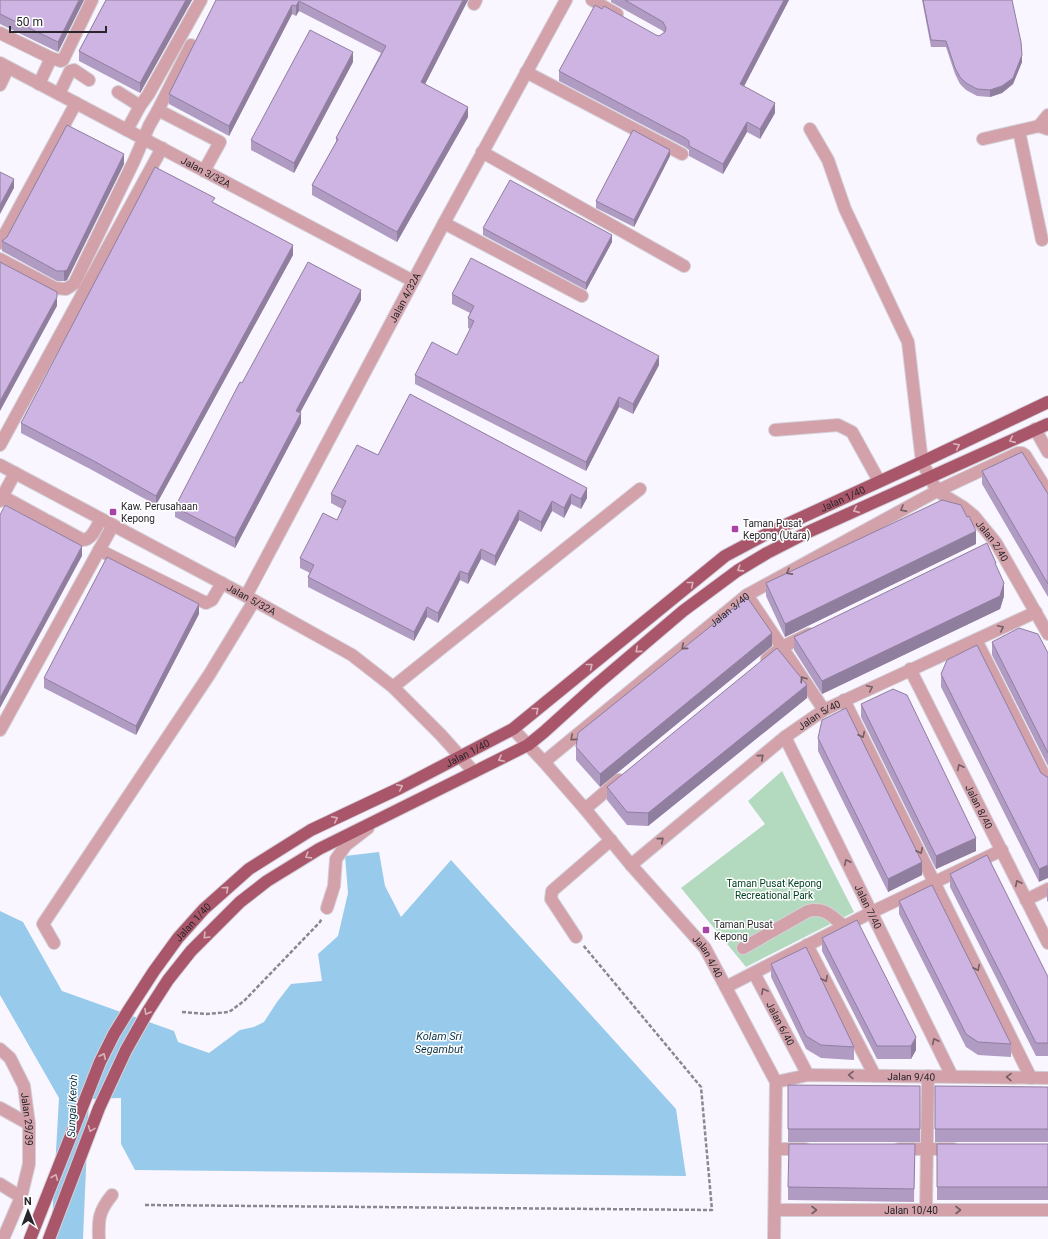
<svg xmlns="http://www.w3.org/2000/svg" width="1048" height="1239" font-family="Roboto,sans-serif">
	<rect width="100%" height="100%" fill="#faf6ff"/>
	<path fill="#b3dabf" d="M782,771l72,141 -108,55 -65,-79 84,-64 -17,-23z"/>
	<path fill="#98caeb" d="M379,852l6,34 16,31 50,-57 225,249 10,67 -551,-6 -14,-26v-46l-32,1 -6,140h-32l8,-141 -59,-103v-84l23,11 39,69 112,40 4,11 31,11 31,-23 14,-3 10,-5 13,-20 14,-18 31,-3 -4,-27 20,-18 10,-43 -3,-37z"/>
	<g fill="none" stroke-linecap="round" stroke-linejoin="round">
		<defs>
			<g id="minor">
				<path d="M592,0l25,14"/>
				<path d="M474,4l2,-4"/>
				<path d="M0,33l51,25 10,3 2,-1 29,-60"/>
				<path id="s1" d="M0,63l413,218"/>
				<path d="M526,72l156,82"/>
				<path d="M39,84l12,-26"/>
				<path d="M0,85l8,-17"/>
				<path d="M118,92l22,14"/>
				<path d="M59,94l11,-23 4,-1 15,10"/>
				<path d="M158,110l33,-65"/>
				<path d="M1039,126l9,-11"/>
				<path id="s2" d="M810,129l18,31 17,49 63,133 14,120 15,29 26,16 11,9 22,27 52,91"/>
				<path d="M127,130l13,-24 8,-11 53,-95"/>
				<path d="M1019,131l23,109"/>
				<path d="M983,139l56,-13 9,3"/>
				<path d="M482,152l202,114"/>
				<path d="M444,223l138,73"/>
				<path d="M0,243l76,-140"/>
				<path d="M0,259l55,29 11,1 8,-5 60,-123 15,-35 9,-16 62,32 -16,29"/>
				<path d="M1035,429l13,23"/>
				<path d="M775,430l63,-5 14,7 27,49"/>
				<path d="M0,445l162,-297"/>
				<path id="s3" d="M0,465l246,131 106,59 41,32 48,48 33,37"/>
				<path d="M2,496l42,23"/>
				<path d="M0,501l15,-28"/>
				<path d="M48,521l35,19c9,0 14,-14 18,-21"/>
				<path d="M99,550l107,53 6,-3 10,-17"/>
				<path d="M747,595l77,115"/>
				<path id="s4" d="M246,596l198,-373 122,-223"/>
				<path d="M976,640l72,143"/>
				<path d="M767,659l15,-12 27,-13"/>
				<path id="s5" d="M910,669l138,274"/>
				<path d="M393,687l247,-198"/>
				<path d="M844,700l187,378"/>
				<path id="s6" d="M513,729l31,33 41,47 46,56 74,83 71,134 -2,157"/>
				<path d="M0,730l113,-205"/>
				<path id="s7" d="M785,737l167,339"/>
				<path id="s8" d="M544,762l203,-167 190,-104 81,-38h4l3,2 23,37"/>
				<path d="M585,809l34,-29"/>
				<path id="s9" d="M631,865l154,-128 39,-27 212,-98"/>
				<path d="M1026,900l22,-11"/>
				<path d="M327,908l7,-22 2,-27 10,-14 22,-17"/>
				<path d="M576,937l-25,-38 1,-8 59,-51"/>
				<path d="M54,943l-11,-19 166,-249 45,-74"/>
				<path d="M807,945l68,131"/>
				<path d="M743,948l65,-37c17,-4 23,5 36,15"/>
				<path id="s10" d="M754,973l54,102"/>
				<path d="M726,987l146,-75 130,-62"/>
				<path id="s11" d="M0,1049l10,9 14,28 5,38v40l-8,33 -18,42"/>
				<path id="s12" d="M776,1082l32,-7 240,3"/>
				<path d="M0,1108l29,16"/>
				<path d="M775,1149h30"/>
				<path d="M899,1149h54"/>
				<path d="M0,1184l21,13"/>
				<path d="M926,1209l2,-133"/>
				<path id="s13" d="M775,1210h273"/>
				<path d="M99,1239c-1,-20 0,-28 13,-44"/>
			</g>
			<g id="major">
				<path id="s14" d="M30,1239l70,-177 14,-28 16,-26 24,-37 24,-33 26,-29 45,-40 62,-39 89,-42 113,-59 212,-173 45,-24 152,-70 126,-60"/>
				<path d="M49,1239l50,-131 27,-58 22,-39 20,-31 23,-29 49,-49 27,-21 52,-32 155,-77 54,-27 16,-13 52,-47 87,-74 54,-40 30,-18 41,-21 240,-108"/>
			</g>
		</defs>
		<use href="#minor" stroke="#d4d1d9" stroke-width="14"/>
		<use href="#major" stroke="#d4d1d9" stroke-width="14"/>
		<path stroke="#8a878e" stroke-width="2.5" stroke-dasharray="4 2" stroke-linecap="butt" d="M182,1012l24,2 23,-2 15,-11 76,-79 2,-4
			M145,1205l567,5 -11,-123 -118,-142"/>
		<use href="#minor" stroke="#d2a1aa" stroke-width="12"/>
		<use href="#major" stroke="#a9566a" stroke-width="12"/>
	</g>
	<path fill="#b09bc3" d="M0,0h84l-26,52 -58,-28z
		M106,0h86l-52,93 -61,-32v-10z
		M216,0h252l-43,84 43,33 -71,125 -85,-47v-10l24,-43v-4l45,-85 -82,-42 -3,5 -4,-2 -63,122 -60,-32v-10z
		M611,0h178l-45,86 31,27 -15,26 -13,-7 -24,42 -34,-18v-6l-4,-3 -126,-66v-10l97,-36 3,1 5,-3 -1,-2 -52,-29z
		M922,0h90l10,62 -9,22 -11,9 -12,4 -13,-1 -11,-6 -6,-6 -5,-10 -9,-27h-15z
		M353,62l-59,111 -43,-23v-10z
		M670,156l-36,71 -38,-19v-7z
		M124,164l-57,116 -3,1h-7l-55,-30v-10z
		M215,203l78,52 -137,250 -64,-35 -71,-37v-10z
		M483,228l129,14 -26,48 -103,-55z
		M452,294l207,71 -26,49 -14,-7 -33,64 -171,-87v-9l42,-20 13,-26 -2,-1v-10l2,-5 -18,-9z
		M361,300l-61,113 1,10 -66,125 -60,-31v-10l67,-124z
		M410,394l177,104 -6,11 -10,-5 -7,14 -12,-7 -11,21 -22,-12 -24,46 -14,-7 -13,25 -8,-4 -22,43 -11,-6 -13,24 -106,-54v-10l2,-4 -10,-5v-10l37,-38 5,-11 -11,-6v-9l47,-39z
		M982,471l66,23v103l-66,-113z
		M976,544l-191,93 -19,-41v-13z
		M996,566l8,30 -4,13 -178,85 -28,-44v-13z
		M199,614l-63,121 -92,-47v-10z
		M992,642l56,11v113l-56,-111z
		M772,646l-172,141 -24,-27v-13z
		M941,674l100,99 -2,109 -98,-195z
		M807,698l-159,128 -21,-1 -20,-25v-13z
		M861,704l115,147 -40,18 -75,-152z
		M818,738l104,137 -34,17 -70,-141z
		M950,874l98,103v79h-12l-86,-169z
		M1048,887v15l-1,-1v-13z
		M899,901l112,143v13l-33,-2 -12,-8 -67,-133z
		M822,938l94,112 -5,9h-34l-55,-108z
		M771,964l83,83v13l-33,-2 -15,-9 -35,-72z
		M788,1085l132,1v56h-132z
		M935,1086l113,1v55h-113z
		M915,1144l-1,58 -126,-2v-13z
		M937,1144h111v56h-111z"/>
	<path fill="#907e9f" d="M79,0h5l-26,52v-10z
		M186,0h6l-52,93v-10z
		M463,0h5l-47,92v-10z
		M784,0h5l-49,94v-10z
		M299,1v10l-3,5v-10z
		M292,5v9l-63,122v-10z
		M353,52v10l-59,111v-10z
		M1022,55v7l-9,22 -11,9 -12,4v-7z
		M775,103v10l-15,26v-10z
		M468,107v10l-71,125v-10z
		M747,122v10l-24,42v-10z
		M670,150v6l-36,71v-7z
		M124,154v10l-57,116 -3,1v-10z
		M14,179v9l-14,26v-9z
		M612,235v7l-26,48v-7z
		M293,245v10l-137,250v-9z
		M361,290v10l-65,120v-9z
		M57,297v9l-57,105v-10z
		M659,356v9l-26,49v-10z
		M619,397v10l-33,64v-9z
		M301,413v10l-66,125v-10z
		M587,488v10l-6,11v-10z
		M571,494v10l-7,14v-10z
		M552,501v10l-11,21v-10z
		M519,510v10l-24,46v-10z
		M976,531v13l-191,93v-13z
		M82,546v10l-82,152v-10z
		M481,549v10l-13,25v-10z
		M460,571v9l-22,43v-10z
		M1004,583v13l-4,13 -178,85v-13z
		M199,604v10l-63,121v-9z
		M427,607v10l-13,24v-9z
		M772,633v13l-172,141v-13z
		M807,685v13l-159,128v-13z
		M976,838v13l-40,18v-13z
		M922,862v13l-34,17v-13z
		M1048,865v13l-9,4v-13z
		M916,1037v13l-5,9v-13z"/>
	<path fill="#cdb4e3" stroke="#907e9f" d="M0,0h79l-21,42 -58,-28z
		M106,0h80l-46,83 -61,-32z
		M216,0h247l-42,82 47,25 -71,125 -85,-47 26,-46 -2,-1 50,-92 -87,-45 -3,5 -4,-1 -63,121 -60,-32z
		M625,0h159l-44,84 35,19 -15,26 -13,-7 -24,42 -34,-18v-5l-4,-3 -126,-67 36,-66 7,4 2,-3 52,29 3,1 6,-4 1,-4 -3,-6z
		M923,0h89l9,42 1,13 -9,23 -11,8 -12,4 -13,-1 -11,-6 -6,-6 -5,-9 -9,-27 -15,-1z
		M310,30l43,22 -59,111 -43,-23z
		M67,125l57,29 -57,116 -3,1h-7l-55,-30 5,-4z
		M633,130l37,20 -36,70 -38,-19z
		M155,167l60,31 -3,4 81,43 -137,251 -64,-36 -71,-37z
		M0,172l14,7 -14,26z
		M510,180l102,55 -26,48 -103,-55z
		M471,258l188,98 -26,48 -14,-7 -33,65 -171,-87 17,-33 25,13 17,-34 -6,-3 6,-12 -22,-12z
		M0,262l57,30v5l-57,104z
		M308,262l53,28 -65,121 5,2 -66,125 -60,-31 65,-125 2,1z
		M410,394l177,94 -6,11 -10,-5 -7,14 -12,-7 -11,21 -22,-12 -24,46 -14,-7 -13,25 -8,-3 -22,42 -11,-6 -13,25 -106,-55 6,-12 -14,-7 23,-45 14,7 9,-19 -15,-7 26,-49 21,10z
		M1022,452l26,42v90l-66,-113z
		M942,500l19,5 6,12 2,-1 7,15 -191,93 -19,-41z
		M5,505l77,41 -82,152v-183z
		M987,543l9,20h-1l9,20 -4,13 -178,85 -28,-44z
		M107,557l92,47 -63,122 -92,-48z
		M747,597l25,36 -172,141 -24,-27 2,-14z
		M1019,628l19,6 10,19v100l-56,-111z
		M977,645l64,128 6,4h1v88l-9,4 -98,-195 6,-14z
		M777,648l30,37 -159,128 -21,-1 -20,-25z
		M893,689l14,6 69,143 -40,18 -75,-152z
		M846,708l76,154 -34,17 -70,-141 4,-18z
		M987,855l61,122v66h-12l-86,-169z
		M932,885l79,159 -33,-2 -12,-8 -67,-133z
		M857,920l59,117 -5,9h-34l-55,-108z
		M806,947l48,100 -33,-2 -15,-9 -35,-72z
		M788,1085l132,1v43h-132z
		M935,1086l113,1v42h-113z
		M789,1144h126l-1,45 -126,-2z
		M937,1144h111v43h-111z"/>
	<defs><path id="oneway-chevron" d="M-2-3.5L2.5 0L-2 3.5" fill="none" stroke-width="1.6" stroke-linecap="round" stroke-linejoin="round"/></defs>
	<g stroke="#d8b3bc">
		<use href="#oneway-chevron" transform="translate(1012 440) rotate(156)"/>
		<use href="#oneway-chevron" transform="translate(957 446) rotate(-26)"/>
		<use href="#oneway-chevron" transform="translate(856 510) rotate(156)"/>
		<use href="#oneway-chevron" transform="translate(740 569) rotate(147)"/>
		<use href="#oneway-chevron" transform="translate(691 584) rotate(-39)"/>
		<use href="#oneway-chevron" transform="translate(638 650) rotate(139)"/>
		<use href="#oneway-chevron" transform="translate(590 666) rotate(-39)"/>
		<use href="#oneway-chevron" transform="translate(536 710) rotate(-39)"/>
		<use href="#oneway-chevron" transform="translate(501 759) rotate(153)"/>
		<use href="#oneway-chevron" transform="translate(400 787) rotate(-26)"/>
		<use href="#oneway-chevron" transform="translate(335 819) rotate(-26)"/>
		<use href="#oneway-chevron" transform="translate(308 856) rotate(148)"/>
		<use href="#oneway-chevron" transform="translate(226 889) rotate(-42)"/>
		<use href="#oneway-chevron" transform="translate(206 936) rotate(134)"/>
		<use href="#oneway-chevron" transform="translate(147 1012) rotate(120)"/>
		<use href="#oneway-chevron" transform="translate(103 1056) rotate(-64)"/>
		<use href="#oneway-chevron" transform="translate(91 1129) rotate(111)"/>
		<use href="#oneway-chevron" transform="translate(55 1177) rotate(-68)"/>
	</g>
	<g stroke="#745d64">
		<use href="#oneway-chevron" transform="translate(903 509) rotate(151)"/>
		<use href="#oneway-chevron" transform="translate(789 572) rotate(151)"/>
		<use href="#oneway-chevron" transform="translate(1001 628) rotate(-25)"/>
		<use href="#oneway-chevron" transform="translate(684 647) rotate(140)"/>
		<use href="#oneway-chevron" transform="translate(803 679) rotate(-124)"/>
		<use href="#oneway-chevron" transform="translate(870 688) rotate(-25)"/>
		<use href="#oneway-chevron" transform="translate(862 735) rotate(64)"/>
		<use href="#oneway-chevron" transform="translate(573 738) rotate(140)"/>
		<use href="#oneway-chevron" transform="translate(761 757) rotate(-40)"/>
		<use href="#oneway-chevron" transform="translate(960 767) rotate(-117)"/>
		<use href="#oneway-chevron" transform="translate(661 840) rotate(-40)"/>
		<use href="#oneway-chevron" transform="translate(920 851) rotate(64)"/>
		<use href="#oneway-chevron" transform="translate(847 862) rotate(-116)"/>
		<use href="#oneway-chevron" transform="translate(1018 883) rotate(-116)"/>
		<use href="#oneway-chevron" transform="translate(977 968) rotate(64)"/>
		<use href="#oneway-chevron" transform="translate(825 979) rotate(63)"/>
		<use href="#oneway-chevron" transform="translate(764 991) rotate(-118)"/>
		<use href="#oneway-chevron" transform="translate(935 1041) rotate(-116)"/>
		<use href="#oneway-chevron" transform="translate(851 1075) rotate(-179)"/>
		<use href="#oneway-chevron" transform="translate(1009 1077) rotate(-179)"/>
		<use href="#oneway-chevron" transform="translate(814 1210)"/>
		<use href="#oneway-chevron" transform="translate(958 1210)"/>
	</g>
	<g fill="#a843a8" stroke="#fff" stroke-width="1.5">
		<rect x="109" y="508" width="8" height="8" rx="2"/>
		<rect x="731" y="525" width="8" height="8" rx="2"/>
		<rect x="702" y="926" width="8" height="8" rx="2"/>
	</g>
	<g text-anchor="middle" stroke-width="3" stroke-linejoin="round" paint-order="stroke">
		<g font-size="10" fill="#28262b" stroke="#fff">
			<text dy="4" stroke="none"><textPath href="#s1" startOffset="233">Jalan 3/32A</textPath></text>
			<text dy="4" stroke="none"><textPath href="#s4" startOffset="338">Jalan 4/32A</textPath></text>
			<text dy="4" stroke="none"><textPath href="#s14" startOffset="1140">Jalan 1/40</textPath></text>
			<text dy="4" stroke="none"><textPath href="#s2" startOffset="464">Jalan 2/40</textPath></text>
			<text dy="4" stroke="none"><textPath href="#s3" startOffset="285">Jalan 5/32A</textPath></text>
			<text dy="4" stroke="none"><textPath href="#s8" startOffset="240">Jalan 3/40</textPath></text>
			<text dy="4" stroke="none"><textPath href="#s9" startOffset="241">Jalan 5/40</textPath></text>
			<text dy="4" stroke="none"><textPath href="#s14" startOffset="684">Jalan 1/40</textPath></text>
			<text dy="4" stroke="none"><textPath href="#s5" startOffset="154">Jalan 8/40</textPath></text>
			<text dy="4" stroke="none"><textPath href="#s7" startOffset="189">Jalan 7/40</textPath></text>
			<text dy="4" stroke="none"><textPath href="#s14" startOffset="359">Jalan 1/40</textPath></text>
			<text dy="4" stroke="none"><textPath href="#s6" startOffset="300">Jalan 4/40</textPath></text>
			<text dy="4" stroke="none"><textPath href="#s10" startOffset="57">Jalan 6/40</textPath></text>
			<text dy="4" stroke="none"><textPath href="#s12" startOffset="136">Jalan 9/40</textPath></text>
			<text dy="4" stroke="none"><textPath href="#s11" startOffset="78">Jalan 29/39</textPath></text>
			<text dy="4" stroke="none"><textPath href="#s13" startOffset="136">Jalan 10/40</textPath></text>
		</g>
		<g font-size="10" fill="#28262b" stroke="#fff" text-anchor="start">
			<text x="121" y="510">Kaw. Perusahaan<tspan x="121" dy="12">Kepong</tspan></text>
			<text x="743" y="527">Taman Pusat<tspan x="743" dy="12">Kepong (Utara)</tspan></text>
			<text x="714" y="928">Taman Pusat<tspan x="714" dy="12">Kepong</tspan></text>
		</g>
		<g font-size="10" fill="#014022" stroke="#fff">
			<text x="774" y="887">Taman Pusat Kepong<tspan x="774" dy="12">Recreational Park</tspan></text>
		</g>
		<g font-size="11" font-style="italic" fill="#083248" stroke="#fff">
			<text x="439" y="1040">Kolam Sri<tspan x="439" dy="13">Segambut</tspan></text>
			<text transform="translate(72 1106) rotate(-88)" y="4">Sungai Keroh</text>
		</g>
	</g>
	<g transform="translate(28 1211) rotate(359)" stroke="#ffffff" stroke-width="3" paint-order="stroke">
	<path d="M0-3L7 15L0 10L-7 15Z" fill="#28262b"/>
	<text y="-6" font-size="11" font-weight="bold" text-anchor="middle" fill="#28262b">N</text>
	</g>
	<path d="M10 26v6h96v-6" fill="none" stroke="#28262b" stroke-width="2"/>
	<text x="16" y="26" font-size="12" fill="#28262b" stroke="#ffffff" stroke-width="3" paint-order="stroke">50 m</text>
</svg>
